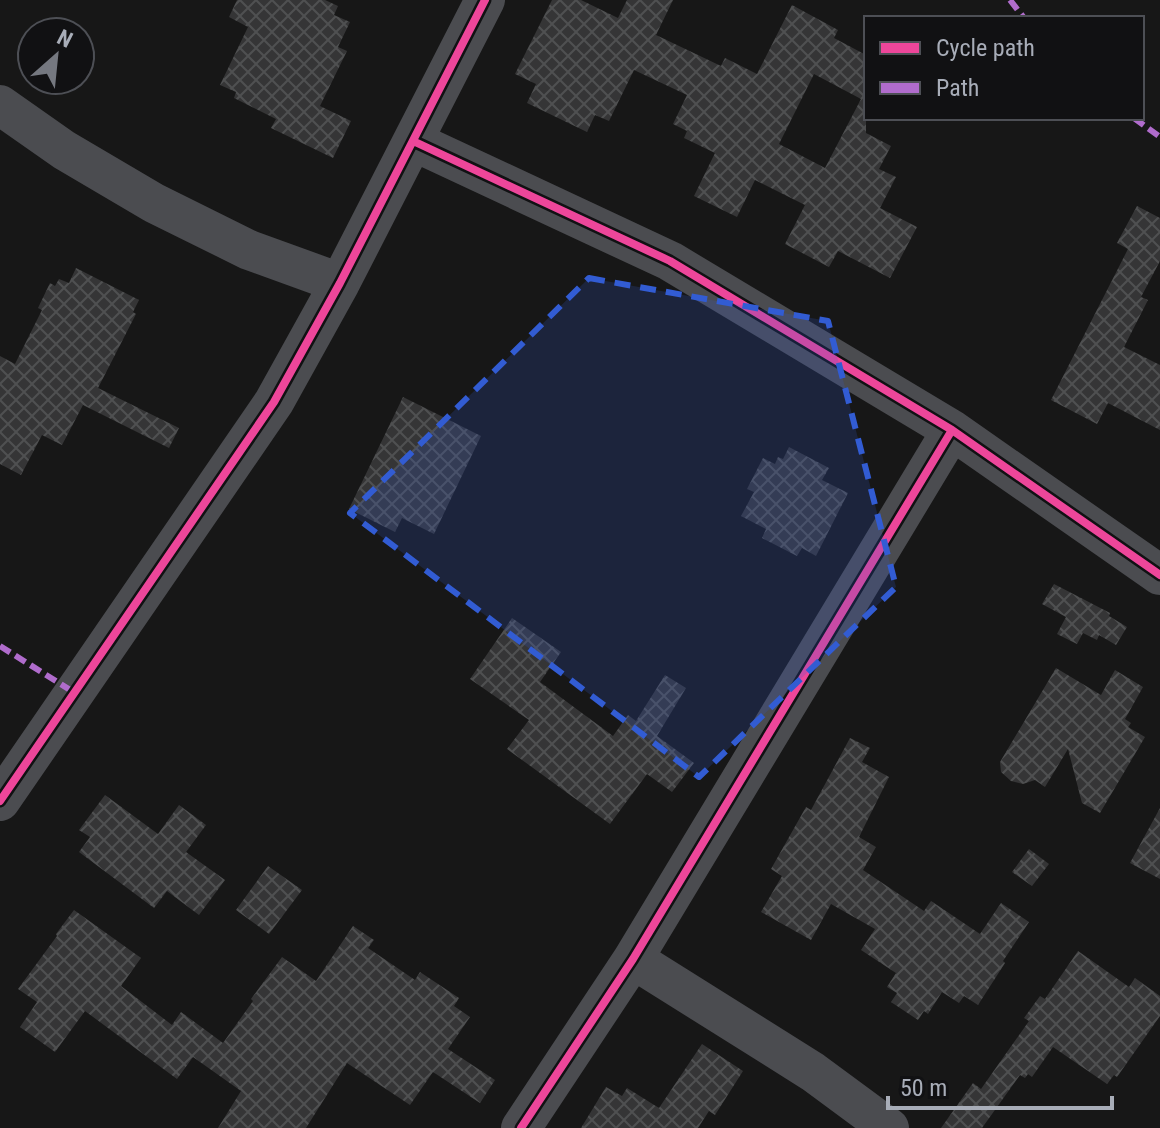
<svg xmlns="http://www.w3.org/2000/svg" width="1160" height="1128" font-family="'Roboto Condensed',sans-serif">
	<defs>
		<pattern id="building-cross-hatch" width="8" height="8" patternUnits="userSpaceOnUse" patternTransform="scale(2)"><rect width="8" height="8" fill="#353536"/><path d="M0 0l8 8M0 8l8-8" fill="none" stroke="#4f5051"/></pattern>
	</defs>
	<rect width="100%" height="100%" fill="#171717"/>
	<path fill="url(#building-cross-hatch)" fill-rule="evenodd" d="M237,0h88l13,6 -4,9 16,7 -12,25 9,4 -27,55 31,15 -18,37 -62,-30 5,-9 -42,-21 2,-6 -16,-7 28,-58 -19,-10z
		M552,0h29l37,18 9,-18h46l-17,35 65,31 4,-8 32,16 35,-69 46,25 -4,8 32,17v78l25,13 -12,23 17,8 -16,31 37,19 -27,51 -52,-27 -9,16 -44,-23 20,-39 -50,-25 -18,37 -43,-21 21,-43 -31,-15 3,-7 -14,-7 14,-29 -53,-25 -25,51 -14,-6 -8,17 -60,-29 9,-19 -21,-10zM814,74l47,25 -36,69 -46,-24z
		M1137,206l23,12v43l-19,36 7,3 -24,47 36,18v65l-52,-27 -11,21 -46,-24 77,-151 -11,-6z
		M76,268l63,32 -6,12 3,2 -38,74 81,40 -10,20 -86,-43 -21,40 -20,-10 -21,40 -21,-11v-108l15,8 27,-54 -4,-2 12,-25 5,3 4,-7 10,4z
		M403,397l78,39 -47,98 -32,-16 -7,14 -46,-23z
		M789,447l40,21 -7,12 26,13 -32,63 -14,-8 -5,8 -35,-18 4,-9 -25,-13 13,-24 -7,-3 16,-31 12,6 3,-7 5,2z
		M1054,584l56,29 -1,3 18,11 -11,18 -17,-10 -2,5 -14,-7 -6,11 -20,-10 9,-17 -24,-13z
		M512,618l49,34 -21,30 73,54 15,-21 8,6 29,-46 21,13 -29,48 37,27 -22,29 -25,-18 -37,50 -103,-75 22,-29 -59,-41z
		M1056,668l45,27 14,-25 28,17 -18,32 6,4 -3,4 17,10 -45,76 -18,-10 -14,-54 -23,38 -10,-7 -12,4 -12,-3 -10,-9 -1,-10z
		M850,738l20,10 -8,14 27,15 -30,60 17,10 -13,23 61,41 7,-10 49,33 21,-31 28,19 -26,39 2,2 -27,42 -14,-9 -5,7 -17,-11 -14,22 -4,-3 -6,9 -27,-18 6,-9 -10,-6 9,-14 -35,-23 14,-21 -44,-25 -20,36 -50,-28 21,-36 -11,-7 35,-62 5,3z
		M105,795l53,39 21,-29 27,20 -20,27 39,28 -26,35 -32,-24 -13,17 -75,-56 11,-15 -11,-7z
		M1160,808v71l-30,-16z
		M1029,849l20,15 -17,22 -20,-14z
		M268,866l34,24 -33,44 -33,-24z
		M74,910l67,48 -20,28 51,39 9,-13 42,31 30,-42 -2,-2 31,-42 34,24 37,-55 21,14 -6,8 47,32 5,-8 39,26 -5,8 16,11 -22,32 47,31 -15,23 -47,-31 -23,33 -63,-42 -41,65h-88l23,-37 -48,-34 -16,22 -92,-68 -30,41 -35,-25 17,-25 -19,-13 39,-53 -1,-2z
		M1078,951l51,36 6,-9 25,18v20l-43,61 -3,-2 -7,9 -54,-37 -21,30 -4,-3 -3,4 -5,-3 -38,53h-41l32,-45 8,6 48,-68 -5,-3 16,-22 5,3z
		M702,1044l41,27 -28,44 -6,-4 -11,17h-117l25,-41 16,9 5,-8 32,20z"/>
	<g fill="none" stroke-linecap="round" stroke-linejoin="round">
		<path stroke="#4b4c50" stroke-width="40" d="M0,105l64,45 90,53 95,47 91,33
			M413,141l257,120 282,169 208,145
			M0,801l274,-399 66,-119 145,-283
			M633,959l180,113 76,56
			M521,1128l112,-169 319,-529"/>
		<path stroke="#b06ccc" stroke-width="6" stroke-dasharray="12 6" stroke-linecap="butt" d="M1010,0l14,18
			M1134,118l26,19
			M0,646l75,47"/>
		<defs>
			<path id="cycleway" d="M413,141l257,120 282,169 208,145
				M0,801l274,-399 66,-119 145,-283
				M521,1128l112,-169 319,-529"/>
		</defs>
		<use href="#cycleway" stroke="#111113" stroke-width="13"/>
		<use href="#cycleway" stroke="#ed469a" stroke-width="8"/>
	</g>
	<path fill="#325cd3" fill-opacity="0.2" stroke="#325cd3" stroke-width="6" stroke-dasharray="16 10" stroke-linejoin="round" d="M589,278l239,43 68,266 -197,190 -349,-264z"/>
	<rect x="864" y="16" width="280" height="104" fill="#111113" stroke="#4d4f55" stroke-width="2"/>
	<rect x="880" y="42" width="40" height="12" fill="#ed469a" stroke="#4d4f55" stroke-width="2"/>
	<text x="936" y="56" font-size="24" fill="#a8adb8">Cycle path</text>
	<rect x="880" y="82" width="40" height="12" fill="#b06ccc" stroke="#4d4f55" stroke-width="2"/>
	<text x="936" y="96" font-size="24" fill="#a8adb8">Path</text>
	<g transform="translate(56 56) rotate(27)"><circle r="38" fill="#111113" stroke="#4d4f55" stroke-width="2"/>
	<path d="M0-6L14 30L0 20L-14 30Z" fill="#757880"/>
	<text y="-12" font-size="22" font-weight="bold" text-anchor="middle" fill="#a8adb8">N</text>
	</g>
	<path d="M888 1096v12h224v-12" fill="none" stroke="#a8adb8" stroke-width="4"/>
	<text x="900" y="1096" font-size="24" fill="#a8adb8" stroke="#111113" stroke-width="6" paint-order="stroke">50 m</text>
</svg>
